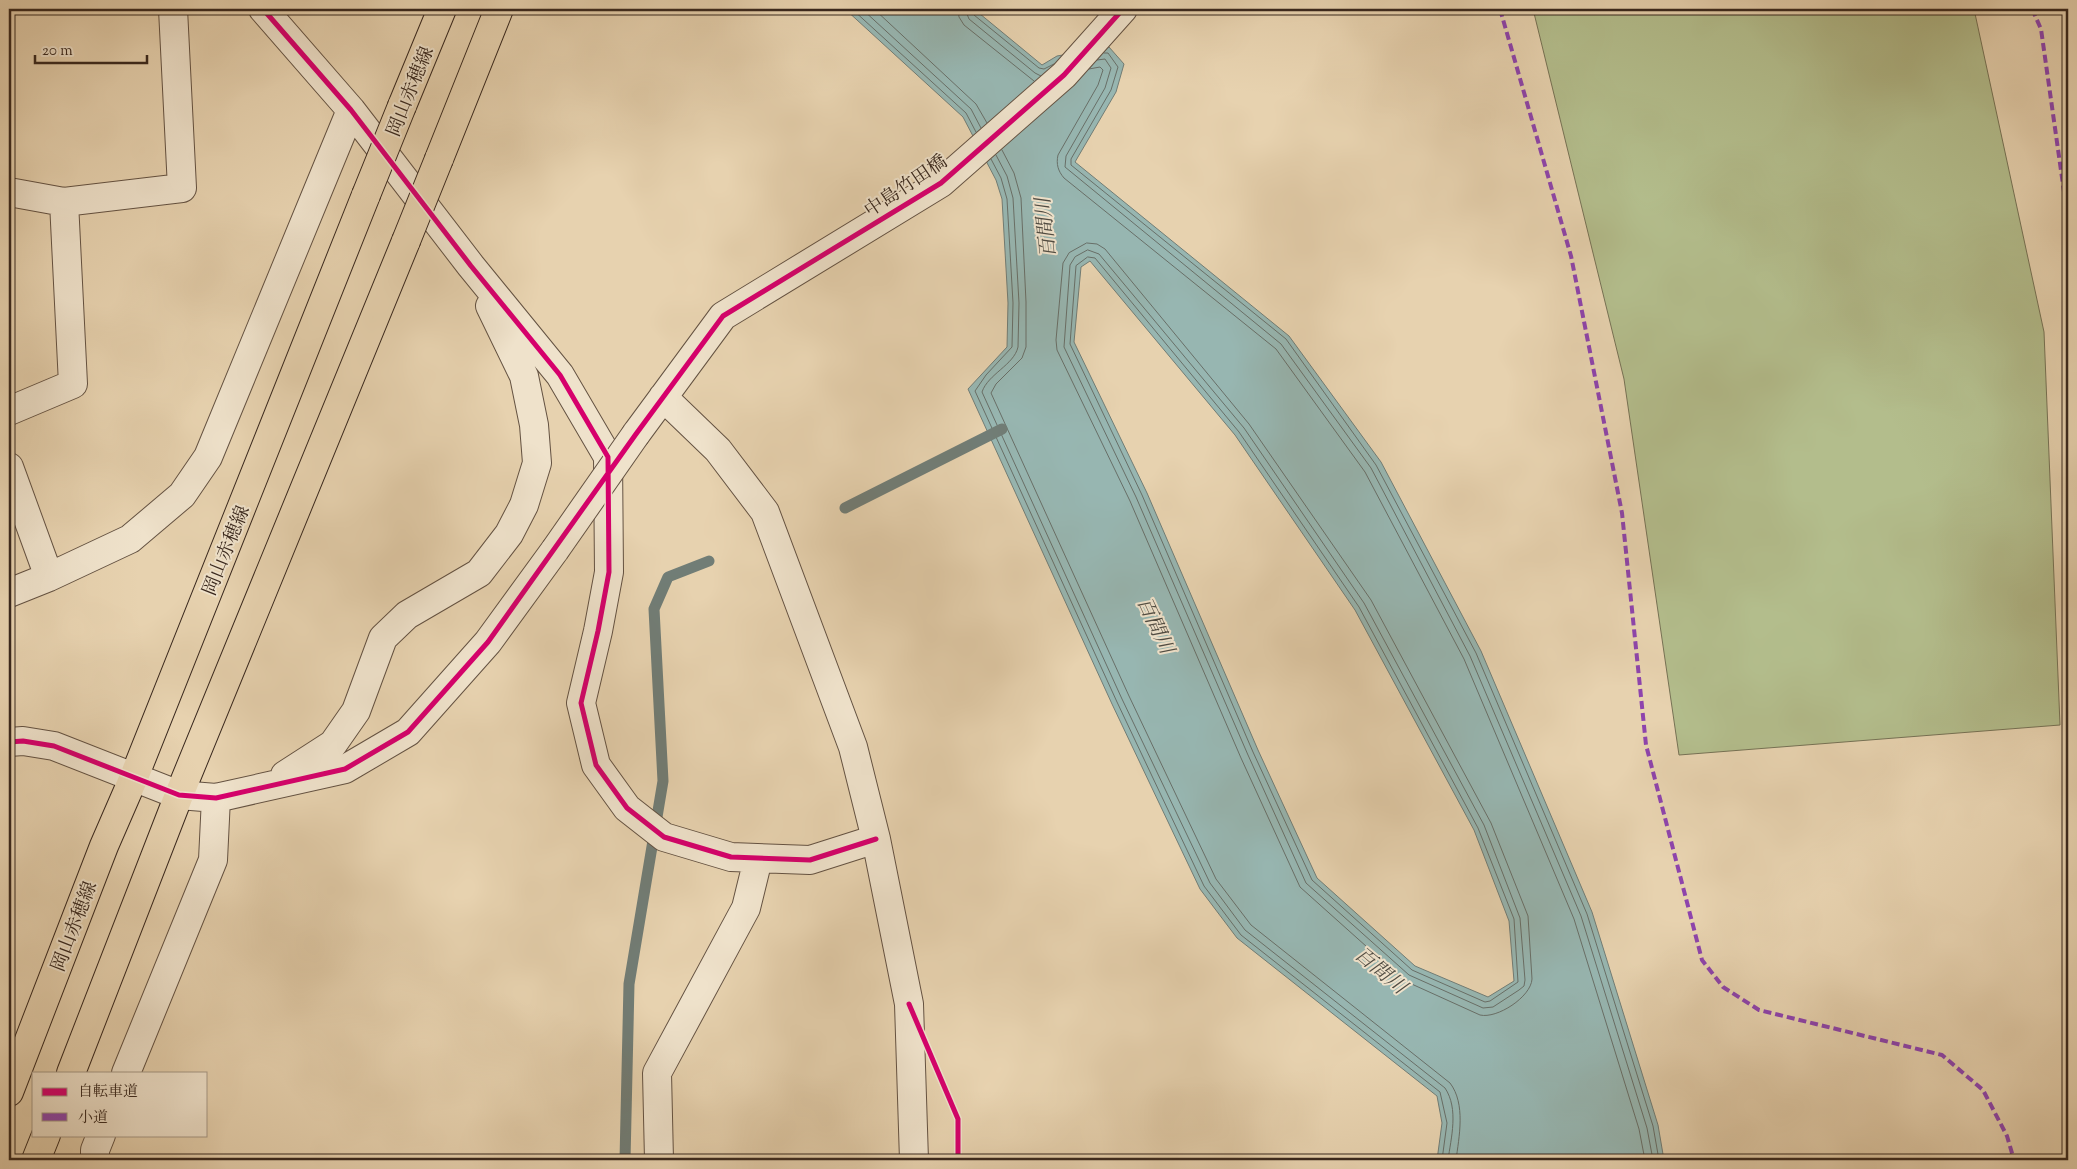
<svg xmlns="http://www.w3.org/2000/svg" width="2077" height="1169" font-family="'Sorts Mill Goudy','Noto Serif JP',serif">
	<rect width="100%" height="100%" fill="#e7d2af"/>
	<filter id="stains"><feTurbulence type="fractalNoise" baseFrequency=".004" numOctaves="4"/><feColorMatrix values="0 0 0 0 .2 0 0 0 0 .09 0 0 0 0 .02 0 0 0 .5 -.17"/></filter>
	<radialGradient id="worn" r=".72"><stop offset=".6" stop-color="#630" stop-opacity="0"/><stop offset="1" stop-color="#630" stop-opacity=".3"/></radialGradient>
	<path fill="#b3bd8c" stroke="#767255" d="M1533,9h441l70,323 16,393 -381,30 -55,-376z"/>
	<path fill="#97b6b1" stroke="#717d76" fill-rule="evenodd" d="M845,9h129l68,56 15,-9 52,-9 15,17 -8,28 -41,70 214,174 92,126 100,189 111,261 66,213 6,35h-227l5,-37 -5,-27 -200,-158 -37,-49 -88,-185 -144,-315 39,-42 1,-44 -6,-104 -6,-19 -33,-63zM1090,261l145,174 120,175 119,220 35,91 5,60 -26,16 -73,-31 -98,-88 -59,-128 -111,-257 -73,-151 7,-75z"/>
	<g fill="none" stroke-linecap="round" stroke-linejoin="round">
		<path stroke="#686f68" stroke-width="1" d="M852,9l114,104 10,19
			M862,9l109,100 10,19
			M874,9l102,95 11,19
			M958,9l1,8 5,8 70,56
			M965,9l4,10 66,54 6,3
			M972,9l2,6 65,53 5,1 10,-5
			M1104,53h4l10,14 -7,23 -40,69v6l215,174 90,126 100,188 111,261 66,212 6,34
			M1097,60l8,-1 6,9 -6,20 -39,68 -1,11 216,177 90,124 99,188 111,260 66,212 6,32
			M1089,69l11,-2 3,3 -5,15 -40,70c-2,9 0,16 6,23l212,171 89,123 99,187 110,260 65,210 6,31
			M1002,150l12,23 7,25 5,104v45l-4,11 -26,26 -5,9 138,303 87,183 35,46 199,158c16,21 9,54 6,77
			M996,155l11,21 6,22 6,105 -1,44c-4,18 -30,27 -36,45l140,307 88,184 35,47 200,158c14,21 6,50 3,72
			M991,159l10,19 6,21 6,104 -1,44 -26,28 -11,16 142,311 87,184 37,49 199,157 7,31 -5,37
			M1087,243l10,1 8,5 144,175 122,176 120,223 37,93 4,63c-1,18 -35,40 -52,36l-75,-34 -105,-94 -59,-129 -111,-257 -73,-151 -1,-10 7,-77 6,-10z
			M1088,250l11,4 145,174 120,175 120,222 36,93 5,62 -1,6 -5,4 -26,17 -10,1 -74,-33 -103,-92 -58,-128 -112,-258 -72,-150 6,-82 5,-8z
			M1088,257l7,1 144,174 120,175 119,221 36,91 4,63 -28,19 -5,1 -73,-32 -100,-90 -59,-128 -111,-257 -72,-151 6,-78z"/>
		<path stroke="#717d76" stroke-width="11" d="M845,508l157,-79
			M625,1160l4,-176 34,-203 -9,-172 14,-32 41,-16"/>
		<defs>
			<path id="minor" d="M263,9l88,101 120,156 89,109 48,82 1,115 -11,59 -17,72 15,62 31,43 37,29 67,20 79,3 66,-21
				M9,192l55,10 9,182 -64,27
				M64,202l118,-14 -9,-179
				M663,397l55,53 47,62 88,235 23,92 33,165 5,156
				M636,434l87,-118 218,-133 123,-108 59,-66
				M9,467l40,110
				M9,593l40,-16 81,-38 52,-44 26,-38 143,-347
				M9,742l14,-1 31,5 125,49 37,3 129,-29 63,-37 80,-90 67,-92
				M285,775l48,-31 23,-33 27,-73 24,-23 72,-42 30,-39 15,-29 13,-42 -3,-38 -10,-49 -34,-70
				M126,1073l87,-213 3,-62
				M95,1160v-10l6,-15
				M659,1160l-2,-87 89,-165 12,-49"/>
			<path id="major" d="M402,106l40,-97
				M439,159l60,-150
				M71,1073l108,-278 227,-554
				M9,1092l95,-246 30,-69 232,-582
				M36,1160l10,-25"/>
		</defs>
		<use href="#minor" stroke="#645242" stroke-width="30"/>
		<use href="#major" stroke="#39281e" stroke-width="30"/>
		<use href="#minor" stroke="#efe2cb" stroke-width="28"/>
		<use href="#major" stroke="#e7d2af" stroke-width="28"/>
		<defs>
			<path id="minor-bridge" d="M555,550l81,-116"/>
			<path id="major-bridge" d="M366,195l36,-89
				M406,241l33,-82"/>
		</defs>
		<use href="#minor-bridge" stroke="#645242" stroke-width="30" stroke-linecap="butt"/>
		<use href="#major-bridge" stroke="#39281e" stroke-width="30" stroke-linecap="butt"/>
		<use href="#minor-bridge" stroke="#efe2cb" stroke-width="28"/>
		<use href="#major-bridge" stroke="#e7d2af" stroke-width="28"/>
		<path stroke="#8e44ad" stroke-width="4" stroke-dasharray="8 4" stroke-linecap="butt" d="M1500,9l71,247 51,257 24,232 56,215 21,27 36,23 183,45 41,35 24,46 7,24
			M2032,9l9,20 27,191"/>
		<defs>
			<path id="cycleway" d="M263,9l88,101 120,156 89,109 48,82 1,115 -11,59 -17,72 15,62 31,43 37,29 67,20 79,3 66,-21
				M9,742l14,-1 31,5 125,49 37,3 129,-29 63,-37 80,-90 148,-208 87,-118 218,-133 123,-108 59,-66
				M909,1004l49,115v41"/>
		</defs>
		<use href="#cycleway" stroke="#efe2cb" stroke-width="8"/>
		<use href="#cycleway" stroke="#d6006c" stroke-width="5"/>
	</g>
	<g text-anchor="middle" stroke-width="4" stroke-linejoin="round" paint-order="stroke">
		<g font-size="19" fill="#39281e" stroke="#efe2cb">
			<text transform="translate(409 91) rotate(-68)" y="7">岡山赤穂線</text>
			<text transform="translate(905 185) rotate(-34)" y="7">中島竹田橋</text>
			<text transform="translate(225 550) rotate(-68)" y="7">岡山赤穂線</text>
			<text transform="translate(73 926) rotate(-69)" y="7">岡山赤穂線</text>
		</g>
		<g font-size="20" font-style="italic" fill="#504c43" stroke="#efe2cb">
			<text transform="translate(1045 228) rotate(-96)" y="7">百間川</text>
			<text transform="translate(1156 625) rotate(65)" y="7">百間川</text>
			<text transform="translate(1381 970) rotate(40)" y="7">百間川</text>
		</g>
	</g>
	<rect width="2077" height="1169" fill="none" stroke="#e7d2af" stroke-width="30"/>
	<rect x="10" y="10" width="2057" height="1149" fill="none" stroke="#39281e" stroke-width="2.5"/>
	<rect x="15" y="15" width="2047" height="1139" fill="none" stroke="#39281e"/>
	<rect x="32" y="1072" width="175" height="65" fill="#efe2cb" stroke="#a69886"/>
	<rect x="42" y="1088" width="25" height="8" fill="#d6006c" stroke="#a69886"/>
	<text x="78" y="1096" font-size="15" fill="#39281e">自転車道</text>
	<rect x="42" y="1113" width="25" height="8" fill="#8e44ad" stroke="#a69886"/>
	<text x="78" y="1122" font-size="15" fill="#39281e">小道</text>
	<path d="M35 55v8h112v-8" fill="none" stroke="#39281e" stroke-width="2.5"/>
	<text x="42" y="55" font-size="15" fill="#39281e" stroke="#efe2cb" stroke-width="4" paint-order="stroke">20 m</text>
	<rect width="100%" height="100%" filter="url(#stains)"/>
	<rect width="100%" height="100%" fill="url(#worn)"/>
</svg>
